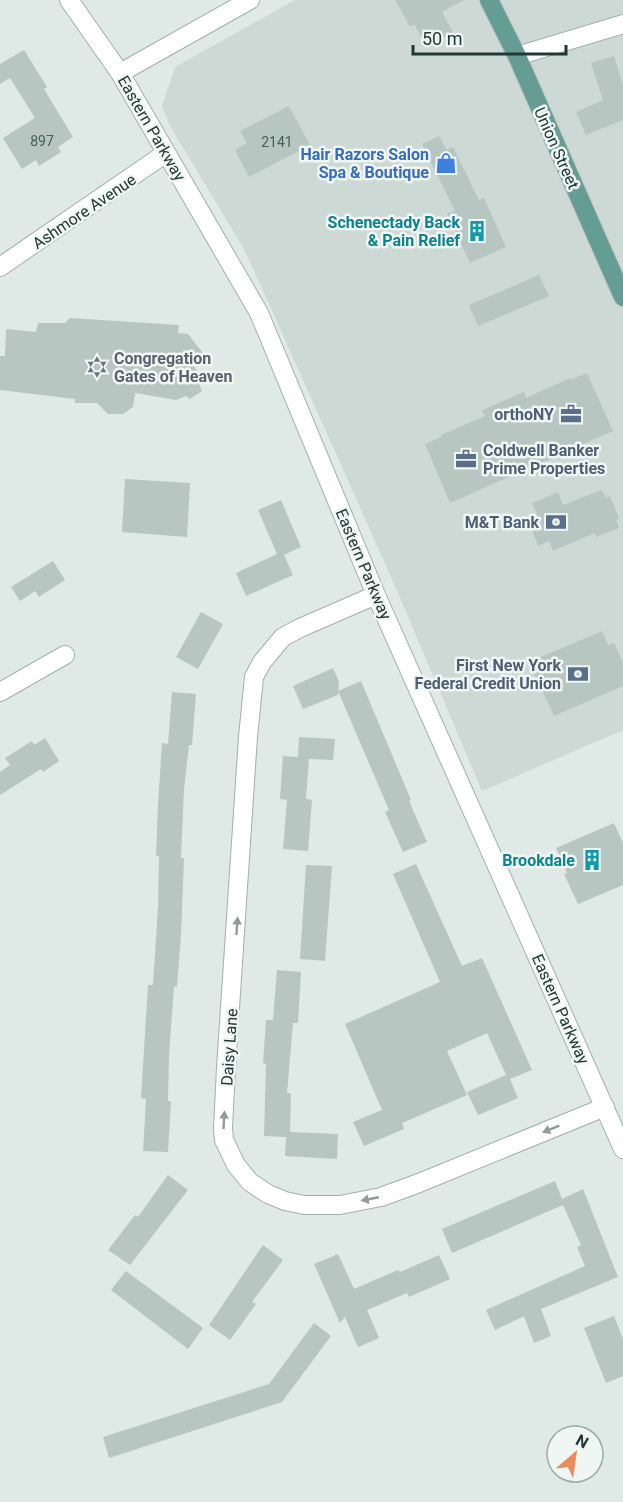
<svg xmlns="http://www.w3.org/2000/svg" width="623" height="1502" font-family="Roboto,sans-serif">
	<rect width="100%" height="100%" fill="#dfe9e5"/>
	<path fill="#cdd9d4" d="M295,0h328v730l-141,61 -90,-212 -131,-293 -17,-37 -74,-123 -8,-20 13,-39z"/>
	<path fill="#b7c6c1" d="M395,0h69l-22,12 11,20 -27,15 -11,-22 -5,1z
		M24,50l23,37 -3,2 29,48 -15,10 3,5 -22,14 -3,-6 -14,9 -19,-31 32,-20 -25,-40 -10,6v-20z
		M614,56l9,30v34l-37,15 -10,-23 27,-12 -12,-37z
		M289,106l21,39 -61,32 -14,-27 12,-7 -7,-12z
		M439,136l8,14 6,-3 26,53 5,-2 22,49 -36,16 -23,-49 8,-3 -33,-67z
		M539,275l10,21 -71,30 -9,-21z
		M70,318l109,7 -1,8 10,1 15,19 -12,9 7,10 -3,2 7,17 -12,8 -4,-3 -10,4 -41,-7 -2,14 -10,7h-15l-11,-11h-22v-4l-75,-9v-34h5l1,-27 30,3 2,-9h27z
		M587,373l26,58 -163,72 -25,-59 17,-7 -1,-2 44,-19 -3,-6 42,-18 2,6 44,-20v2z
		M125,479l65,4 -3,54 -65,-5z
		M602,490l4,8 4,-2 9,22 -3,2 3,8 -23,9 -1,-4 -42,18 -4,-10 -11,5 -6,-16 10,-4 -10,-23 26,-11 5,13z
		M281,500l20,47 -17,8 9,20 -47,21 -10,-23 41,-19 -19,-44z
		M53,561l12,19 -26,17 -4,-6 -15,10 -9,-14z
		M201,612l22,12 -25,45 -22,-12z
		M602,631l6,14 6,-2 9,20v23l-69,30 -25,-54z
		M333,668l6,14 -1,13 -35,14 -10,-23z
		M361,681l50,119 -2,1 18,41 -24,10 -18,-40 4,-2 -51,-119z
		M172,692l24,2 -4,51h-3l-5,44 -3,69h3l-3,77 -4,52 -3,-1 -5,70 -1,45h3l-3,51 -25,-1 3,-52 -5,-1 7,-113h5l5,-77 1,-52h-3l2,-52 4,-61 6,1z
		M299,737l36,2 -2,21 -24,-1 -3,40 6,1 -4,51 -25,-2 4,-49 -7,-1 3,-43 15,1z
		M45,738l14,23 -16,11 -2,-3 -41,26v-23l10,-7 -5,-7 27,-17 2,4z
		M614,823l9,20v42l-45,19 -14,-30 3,-1 -11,-25z
		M416,864l46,102 20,-8 50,112 -22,9 8,19 -40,17 -11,-23 39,-17 -19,-42 -40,18 20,44 -65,28 2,6 -40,17 -11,-24 29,-12 -37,-86 95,-42 -47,-108z
		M306,865l26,1 -7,95 -25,-2z
		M277,970l24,2 -3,51h-5l-6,70h4l-1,39 48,2 -1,25 -52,-3 1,-19 -22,-1 2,-72 -3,-1 3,-43h7z
		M168,1175l20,15 -58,75 -22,-15 27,-35 3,2z
		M555,1181l7,18 21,-10 35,88 -77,32 10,27 -17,7 -10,-27 -29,14 -9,-20 99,-44 -8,-19 4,-2 -18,-40 -111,48 -10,-24z
		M263,1245l20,15 -31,42 4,2 -26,36 -21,-15z
		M338,1254l16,35 44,-19 2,2 39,-17 11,24 -41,18 -2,-4 -40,17 12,28 -21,9 -13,-30 -5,6 -26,-59z
		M126,1271l77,57 -15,21 -77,-59z
		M614,1316l9,23v37l-17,7 -22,-55z
		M314,1323l17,13 -49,66 -173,56 -6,-21 166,-53z"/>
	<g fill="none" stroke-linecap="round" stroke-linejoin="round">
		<defs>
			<path id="minor" d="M69,0l51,73 139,240 117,282 247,554
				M517,56l106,-32
				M120,73l130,-73
				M0,267l166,-114
				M376,595l-76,33 -17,9 -21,25 -8,15 -6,60 -22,331 -3,60 1,12 12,25 14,17 18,12 17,7 19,4h36l41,-8 38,-14 186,-76
				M0,692l65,-37"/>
			<path id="major" d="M489,0l28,56 106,241"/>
		</defs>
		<use href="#minor" stroke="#a2b0ac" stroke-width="20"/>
		<use href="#major" stroke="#bcc3c2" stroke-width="20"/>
		<use href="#minor" stroke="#fff" stroke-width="18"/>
		<use href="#major" stroke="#659c93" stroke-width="18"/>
	</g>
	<defs><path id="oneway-solid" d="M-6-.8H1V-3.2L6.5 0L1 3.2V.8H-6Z" transform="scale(1.5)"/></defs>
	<g fill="#909c9a">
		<use href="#oneway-solid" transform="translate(237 926) rotate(-86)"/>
		<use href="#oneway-solid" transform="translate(224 1120) rotate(-87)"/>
		<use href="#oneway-solid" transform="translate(551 1129) rotate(158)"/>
		<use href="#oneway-solid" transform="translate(370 1199) rotate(169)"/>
	</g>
	<defs>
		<symbol id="shop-bare" viewBox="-9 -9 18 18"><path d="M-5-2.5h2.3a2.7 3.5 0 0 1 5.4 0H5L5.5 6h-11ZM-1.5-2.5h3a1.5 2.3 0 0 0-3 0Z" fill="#3f7fe0" stroke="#eff6f3" stroke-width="2.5" paint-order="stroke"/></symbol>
		<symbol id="building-bare" viewBox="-9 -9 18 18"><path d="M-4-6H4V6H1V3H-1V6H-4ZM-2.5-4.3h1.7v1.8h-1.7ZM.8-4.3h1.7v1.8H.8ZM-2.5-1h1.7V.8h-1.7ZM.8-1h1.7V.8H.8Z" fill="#0f9aa8" stroke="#eff6f3" stroke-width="2.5" paint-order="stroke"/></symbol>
		<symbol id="synagogue-bare" viewBox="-9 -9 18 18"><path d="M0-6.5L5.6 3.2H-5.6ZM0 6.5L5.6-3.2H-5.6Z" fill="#6b7280" stroke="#eff6f3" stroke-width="2.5" paint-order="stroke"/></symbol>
		<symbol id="office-bare" viewBox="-9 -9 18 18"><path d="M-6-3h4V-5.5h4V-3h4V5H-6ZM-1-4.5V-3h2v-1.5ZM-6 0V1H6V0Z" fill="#5c6f8a" stroke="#eff6f3" stroke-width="2.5" paint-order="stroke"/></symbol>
		<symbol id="bank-bare" viewBox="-9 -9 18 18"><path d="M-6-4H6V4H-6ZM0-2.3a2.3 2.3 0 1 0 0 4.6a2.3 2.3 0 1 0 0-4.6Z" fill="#5c6f8a" stroke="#eff6f3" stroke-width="2.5" paint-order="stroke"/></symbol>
	</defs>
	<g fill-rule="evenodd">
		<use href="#shop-bare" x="431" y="148" width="30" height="30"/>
		<use href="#building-bare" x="462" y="216" width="30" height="30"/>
		<use href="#synagogue-bare" x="82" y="352" width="30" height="30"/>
		<use href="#office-bare" x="556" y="399" width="30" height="30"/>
		<use href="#office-bare" x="451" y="444" width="30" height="30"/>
		<use href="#bank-bare" x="541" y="507" width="30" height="30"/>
		<use href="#bank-bare" x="563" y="659" width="30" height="30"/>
		<use href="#building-bare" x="577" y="845" width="30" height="30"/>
	</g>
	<g text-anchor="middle" stroke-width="5" stroke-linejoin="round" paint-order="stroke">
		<g font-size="14" fill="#465c57">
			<text x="42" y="146">897</text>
			<text x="277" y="147">2141</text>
		</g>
		<g font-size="16" fill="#213834" stroke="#eff6f3">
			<text transform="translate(152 128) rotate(60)" y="6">Eastern Parkway</text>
			<text transform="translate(557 148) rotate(66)" y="6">Union Street</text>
			<text transform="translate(84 211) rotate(-34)" y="6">Ashmore Avenue</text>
			<text transform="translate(364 564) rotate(67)" y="6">Eastern Parkway</text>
			<text transform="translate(561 1009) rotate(66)" y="6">Eastern Parkway</text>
			<text transform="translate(229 1047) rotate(-86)" y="6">Daisy Lane</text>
		</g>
		<g font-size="16" font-weight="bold" fill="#366cbe" stroke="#eff6f3" text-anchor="end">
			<text x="429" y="160">Hair Razors Salon<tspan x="429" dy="18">Spa &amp; Boutique</tspan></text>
		</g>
		<g font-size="16" font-weight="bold" fill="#0d838f" stroke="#eff6f3" text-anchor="end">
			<text x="460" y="228">Schenectady Back<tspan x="460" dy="18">&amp; Pain Relief</tspan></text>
			<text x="575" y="866">Brookdale</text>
		</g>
		<g font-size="16" font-weight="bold" fill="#5b616d" stroke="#eff6f3" text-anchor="start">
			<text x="114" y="364">Congregation<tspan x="114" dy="18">Gates of Heaven</tspan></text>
		</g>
		<g font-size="16" font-weight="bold" fill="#4e5e75" stroke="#eff6f3" text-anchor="end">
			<text x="554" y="420">orthoNY</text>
			<text x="483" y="456" text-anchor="start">Coldwell Banker<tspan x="483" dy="18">Prime Properties</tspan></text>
			<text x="539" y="528">M&amp;T Bank</text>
			<text x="561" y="671">First New York<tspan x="561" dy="18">Federal Credit Union</tspan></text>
		</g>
	</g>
	<g transform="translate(575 1454) rotate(29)"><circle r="28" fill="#eff6f3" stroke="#9daaa7" stroke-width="1.5"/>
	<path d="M0-4.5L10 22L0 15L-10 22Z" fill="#e98b5c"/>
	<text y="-9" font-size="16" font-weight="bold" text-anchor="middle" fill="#213834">N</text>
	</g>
	<path d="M413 45v9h153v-9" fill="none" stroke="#213834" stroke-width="3"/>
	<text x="422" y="45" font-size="18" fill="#213834" stroke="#eff6f3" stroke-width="4.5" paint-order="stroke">50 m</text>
</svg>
